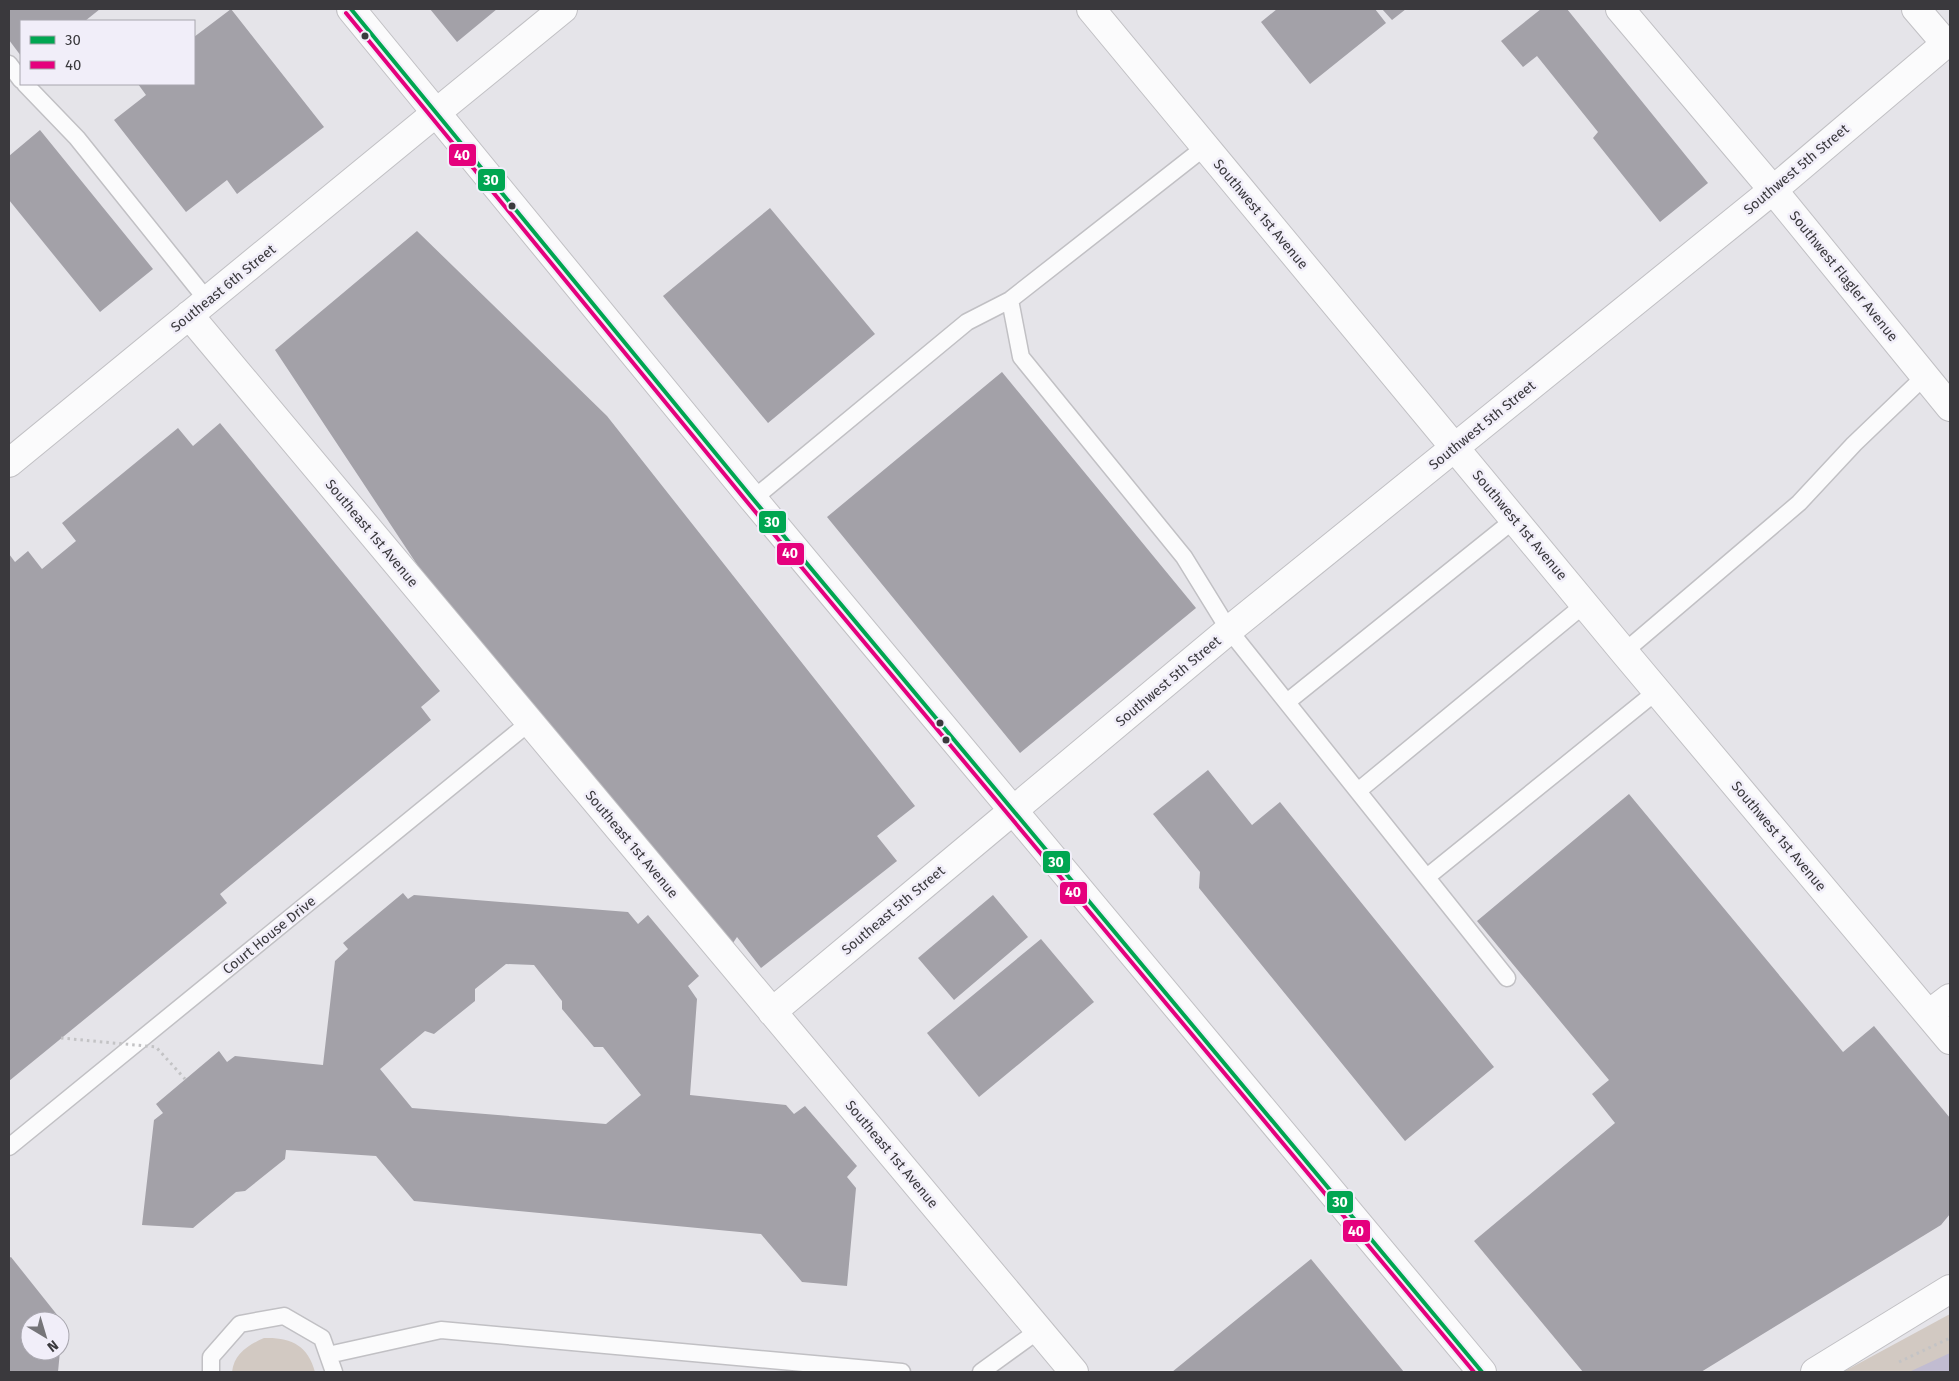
<svg xmlns="http://www.w3.org/2000/svg" width="1959" height="1381" font-family="'Fira Sans',sans-serif">
	<rect width="100%" height="100%" fill="#e5e4e9"/>
	<path fill="#d2c9c2" d="M1950,1314v41l-37,17h-70z
		M264,1338c26,-1 44,7 51,34h-83c2,-18 16,-27 32,-34z"/>
	<path fill="#c1bcd1" d="M1950,1353v19h-41z"/>
	<path fill="#a3a1a8" fill-rule="evenodd" d="M9,9h91l-15,12h-64v35l-12,-16z
		M231,9l93,118 -87,67 -10,-14 -41,32 -72,-92 32,-25 -8,-11h56v-47z
		M430,9h67l-40,33z
		M1277,9h98l11,14 -76,61 -49,-62z
		M1382,9h24l-14,11z
		M1541,9h26l141,174 -48,39 -67,-84 5,-6 -61,-76 -14,11 -22,-26z
		M40,130l113,139 -53,43 -91,-112v-44z
		M770,208l105,126 -107,89 -105,-127z
		M417,231l190,185 308,390 -38,30 20,25 -136,107 -24,-31 -12,18 -307,-389 -143,-216z
		M1002,372l194,236 -176,145 -193,-236z
		M220,423l220,268 -19,16 10,13 -211,174 7,9 -218,178v-527l6,8 13,-11 14,18 34,-28 -14,-18 116,-95 15,18z
		M1208,770l44,55 28,-23 214,265 -89,74 -206,-253 1,-16 -47,-58z
		M1629,794l214,258 31,-26 76,92v96l-9,11 -240,147h-118l-109,-131 141,-118 -23,-29 17,-14 -132,-159z
		M403,893l5,6 6,-4 214,17 10,12 10,-9 51,61 -11,10 9,13 -7,96 96,10 8,9 11,-8 52,60 -10,11 9,11 -9,98 -45,-4 -41,-48 -347,-33 -38,-45 -90,-6 -1,9 -40,32 -9,1 -43,36 -51,-3 12,-105 9,-7 -7,-9 63,-53 8,11 8,-6 88,9 12,-104 13,-12 -5,-6zM506,964l28,1 28,36v8l32,38h9l38,48 -35,29 -194,-16 -32,-39 45,-38 9,3 41,-33v-12z
		M993,895l35,42 -74,63 -36,-42z
		M1041,939l53,63 -115,95 -52,-64z
		M11,1257l51,64 -1,6h-1v-6h-30v30h30l-2,21h-49v-114z
		M1311,1259l93,113h-232z"/>
	<g fill="none" stroke-linecap="round" stroke-linejoin="round">
		<defs>
			<path id="service" d="M9,64l12,16
				M25,84l52,54 130,162
				M1010,300l11,57 163,200 45,73 278,348
				M753,499l214,-177 43,-22 195,-153
				M1624,652l175,-149 55,-59 71,-68
				M1287,702l228,-183
				M1358,791l227,-187
				M1427,877l230,-186
				M9,1147l521,-425
				M328,1355l113,-25 461,42
				M211,1372v-15l29,-33 44,-8 38,22 12,34
				M981,1372l58,-42"/>
			<path id="minor" d="M1091,9l533,643 326,388
				M1620,9l153,181 177,217
				M1916,9l30,35
				M189,315l885,1057
				M9,463l428,-351
				M772,1012l457,-382 544,-440 177,-150
				M1929,1014l21,-16
				M1815,1372l135,-83"/>
			<path id="tertiary" d="M437,112l126,-103"/>
			<path id="secondary" d="M351,9l402,490 729,873"/>
		</defs>
		<use href="#service" stroke="#c1c0c4" stroke-width="19"/>
		<use href="#minor" stroke="#c1c0c4" stroke-width="30"/>
		<use href="#tertiary" stroke="#c1c0c4" stroke-width="30"/>
		<use href="#secondary" stroke="#c1c0c4" stroke-width="30"/>
		<path stroke="#c3c3c5" stroke-width="3" stroke-dasharray="2.5 4" stroke-linecap="butt" d="M1899,1362l51,-24"/>
		<use href="#service" stroke="#fbfbfc" stroke-width="16"/>
		<use href="#minor" stroke="#fbfbfc" stroke-width="28"/>
		<use href="#tertiary" stroke="#fbfbfc" stroke-width="28"/>
		<use href="#secondary" stroke="#fbfbfc" stroke-width="28"/>
		<path stroke="#c3c3c5" stroke-width="3" stroke-dasharray="2.5 4" stroke-linecap="butt" d="M61,1038l95,9 29,32"/>
		<defs>
			<path id="bus-1" d="M351,9l402,490 729,873"/>
			<path id="bus-2" d="M346,13l402,490 726,869"/>
		</defs>
		<use href="#bus-1" stroke="#f1eef9" stroke-width="8"/>
		<use href="#bus-2" stroke="#f1eef9" stroke-width="8"/>
		<use href="#bus-1" stroke="#00a651" stroke-width="4"/>
		<use href="#bus-2" stroke="#e5007d" stroke-width="4"/>
	</g>
	<g fill="#3a393d" stroke="#f1eef9" stroke-width="2">
		<circle cx="365" cy="36" r="4.5"/>
		<circle cx="512" cy="206" r="4.5"/>
		<circle cx="940" cy="723" r="4.5"/>
		<circle cx="946" cy="740" r="4.5"/>
	</g>
	<g text-anchor="middle" stroke-width="5" stroke-linejoin="round" paint-order="stroke">
		<g font-size="14" fill="#3a393d" stroke="#f1eef9">
			<text transform="translate(1796 169) rotate(-40)" y="5">Southwest 5th Street</text>
			<text transform="translate(1261 214) rotate(50)" y="5">Southwest 1st Avenue</text>
			<text transform="translate(1844 276) rotate(51)" y="5">Southwest Flagler Avenue</text>
			<text transform="translate(223 288) rotate(-39)" y="5">Southeast 6th Street</text>
			<text transform="translate(1482 425) rotate(-39)" y="5">Southwest 5th Street</text>
			<text transform="translate(1520 525) rotate(50)" y="5">Southwest 1st Avenue</text>
			<text transform="translate(372 533) rotate(50)" y="5">Southeast 1st Avenue</text>
			<text transform="translate(1168 681) rotate(-40)" y="5">Southwest 5th Street</text>
			<text transform="translate(1779 836) rotate(50)" y="5">Southwest 1st Avenue</text>
			<text transform="translate(632 844) rotate(50)" y="5">Southeast 1st Avenue</text>
			<text transform="translate(893 910) rotate(-40)" y="5">Southeast 5th Street</text>
			<text transform="translate(269 935) rotate(-39)" y="5">Court House Drive</text>
			<text transform="translate(892 1154) rotate(50)" y="5">Southeast 1st Avenue</text>
		</g>
	</g>
	<g stroke="#f1eef9" stroke-width="2">
		<rect x="448" y="143" width="29" height="24" rx="5" fill="#e5007d"/>
		<rect x="477" y="168" width="29" height="24" rx="5" fill="#00a651"/>
		<rect x="758" y="510" width="29" height="24" rx="5" fill="#00a651"/>
		<rect x="776" y="542" width="29" height="24" rx="5" fill="#e5007d"/>
		<rect x="1042" y="850" width="29" height="24" rx="5" fill="#00a651"/>
		<rect x="1059" y="881" width="29" height="24" rx="5" fill="#e5007d"/>
		<rect x="1326" y="1190" width="28" height="24" rx="5" fill="#00a651"/>
		<rect x="1342" y="1219" width="29" height="24" rx="5" fill="#e5007d"/>
	</g>
	<g font-size="14" text-anchor="middle" font-weight="bold" fill="#fff">
		<text x="462" y="160">40</text>
		<text x="491" y="185">30</text>
		<text x="772" y="527">30</text>
		<text x="790" y="558">40</text>
		<text x="1056" y="867">30</text>
		<text x="1073" y="897">40</text>
		<text x="1340" y="1207">30</text>
		<text x="1356" y="1236">40</text>
	</g>
	<rect width="1959" height="1381" fill="none" stroke="#3a393d" stroke-width="20"/>
	<rect x="20" y="20" width="175" height="65" fill="#f1eef9" stroke="#a8a6ae"/>
	<rect x="30" y="36" width="25" height="8" fill="#00a651" stroke="#a8a6ae"/>
	<text x="65" y="45" font-size="15" fill="#3a393d">30</text>
	<rect x="30" y="61" width="25" height="8" fill="#e5007d" stroke="#a8a6ae"/>
	<text x="65" y="70" font-size="15" fill="#3a393d">40</text>
	<g transform="translate(45 1336) rotate(142)"><circle r="24" fill="#f1eef9" stroke="#a8a6ae"/>
	<path d="M0-4L9 19L0 12L-9 19Z" fill="#767579"/>
	<text y="-8" font-size="14" font-weight="bold" text-anchor="middle" fill="#3a393d">N</text>
	</g>
</svg>
